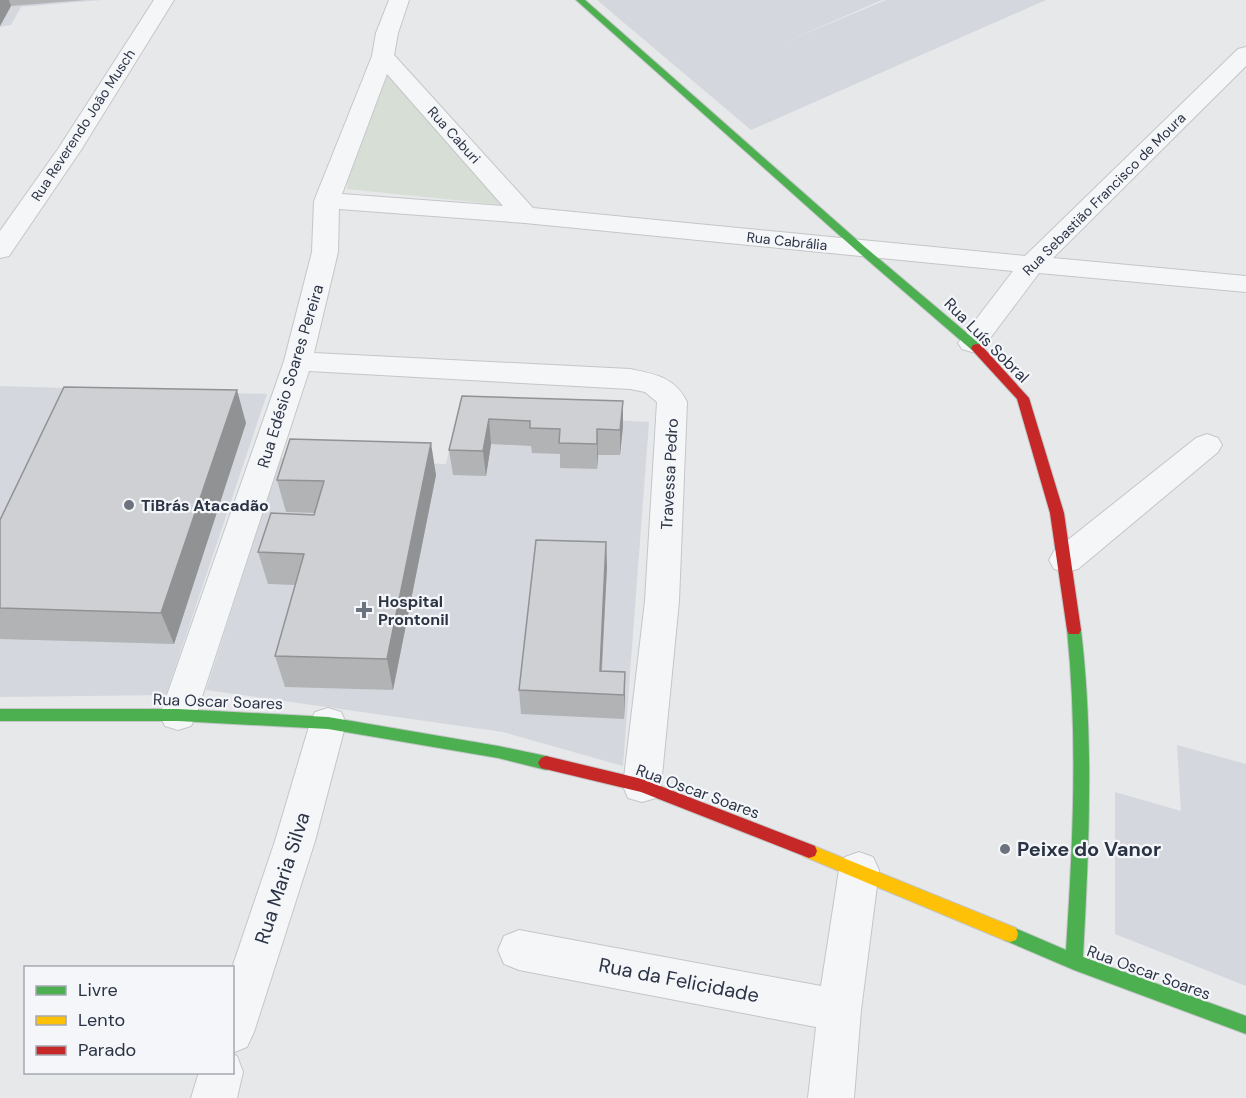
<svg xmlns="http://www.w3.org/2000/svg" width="1246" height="1098" font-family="'DM Sans',sans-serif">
	<rect width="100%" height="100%" fill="#e6e8ea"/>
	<path fill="#d4d7dd" d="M0,0h102l-81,7 -10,18 -11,2z
		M597,0h285l-99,43 103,-43h160l-295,130z
		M0,386l267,8 -101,301 -166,2z
		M458,412l191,10 -26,344 -120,-34 -297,-42 75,-232 165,6z
		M1177,745l69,19v222l-131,-52v-142l66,19z"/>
	<path fill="#d6ded6" d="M383,70l121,135 -157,-16 1,-13z"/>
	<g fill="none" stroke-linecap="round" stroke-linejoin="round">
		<defs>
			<path id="street" d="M154,0h20l-93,150 -72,106 -9,2v-27l58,-82z
				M389,0h20l-11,33 -4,22 139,153 492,48 213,-207 8,-2v19l-193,192 193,18v16l-207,-19 -57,76 -10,3 -10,-3 -4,-6 55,-72 -488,-48 -186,-14 -1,43 -24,101 316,16c25,5 45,8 57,33l-8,199 -18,185 -5,12 -14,4 -14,-4 -5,-12 22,-185 12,-199 -12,-10 -15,-3 -321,-18 -113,344 -5,11 -13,4 -13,-4 -5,-11 124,-354 28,-109 2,-51 58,-145 4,-23zM387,74l116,132 -161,-12z
				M1207,434l11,4 4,7 -4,7 -140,117 -12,3 -12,-3 -5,-9 5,-9 142,-113z
				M328,708l13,4 5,11 -31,118 -61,191 -7,15 -15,6v-85l43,-127 35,-118 5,-11z
				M859,852l14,5 6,13 -18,140 -7,88h-46l8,-71 -297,-57 -15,-6 -6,-14 6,-14 15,-6 302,56 18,-116 6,-13z
				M232,1054l5,2 6,16 -6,26h-46l8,-26h33z"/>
			<path id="fast" d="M576,0h9l280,247 116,98 2,3 -2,3h-8l-116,-100z
				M1074,624l5,2 2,4c13,109 8,218 2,327l163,59v18l-172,-64 -70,-30 -2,-6 2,-6 6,-2 56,24c7,-107 12,-213 1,-320l2,-4z
				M0,709h178l150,8 170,29 48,10 5,2 3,5 -3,5 -5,2 -48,-12 -170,-29 -150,-8h-178z"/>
			<path id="slow" d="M809,844l207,84 2,6 -2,6 -6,2 -6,-2 -201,-84 -2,-5 2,-5z"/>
			<path id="jam" d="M977,344l4,1 48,53 35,115 17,117 -2,4h-10l-2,-4 -17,-117 -33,-114 -44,-48 -2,-3 2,-3z
				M546,756l96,23 173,67 2,5 -2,5 -6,2 -168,-66 -100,-24 -3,-5 3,-5z"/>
		</defs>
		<use href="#street" stroke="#c4c6c8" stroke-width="2"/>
		<use href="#fast" stroke="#c4c6c8" stroke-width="2"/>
		<use href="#slow" stroke="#c4c6c8" stroke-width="2"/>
		<use href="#jam" stroke="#c4c6c8" stroke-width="2"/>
		<use href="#street" fill="#f5f6f7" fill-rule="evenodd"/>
		<use href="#fast" fill="#4caf50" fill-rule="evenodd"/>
		<use href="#slow" fill="#ffc107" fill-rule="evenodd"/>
		<use href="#jam" fill="#c62828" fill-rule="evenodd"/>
	</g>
	<path fill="#b1b3b5" d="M0,0h85l-74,6 -11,20z
		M462,396l161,30 -3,29h-22l-1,14 -37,-1v-14l-28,-1 -1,-7 -40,-2 -5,32 -33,-1 -4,-25z
		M246,423l-72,221 -174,-5v-119z
		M436,475l-43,215 -108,-3 -10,-31 21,-71 -28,-1 -10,-32 56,-37 1,-2 -29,-1 -9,-32z
		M606,542l1,25 -5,104 23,1 -1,47 -103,-5 -2,-24z"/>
	<path fill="#909294" d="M0,0h9l2,6 -11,20z
		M237,390l9,33 -72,221 -13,-31z
		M623,401v25l-3,29v-25z
		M489,419l2,25 -5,32 -3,-25z
		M597,429l1,26 -1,14z
		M431,443l5,32 -43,215 -6,-31z
		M606,542l1,25 -7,128v-24z
		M625,672v24l-1,23v-24z"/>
	<path fill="#ced0d3" stroke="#909294" stroke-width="1.5" d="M64,387l173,3 -76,223 -161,-5v-88z
		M462,396l161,5 -3,29 -23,-1v15l-38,-1 1,-14 -30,-1v-7l-41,-2 -6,32 -34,-1z
		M290,439l141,4 -44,216 -112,-3 29,-102 -46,-2 13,-39 43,2 10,-34 -47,-1z
		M536,540l70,2 -6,129 25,1 -1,23 -105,-5z"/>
	<g fill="#6c737f" stroke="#f4f6f9" stroke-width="2">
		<circle cx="129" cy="505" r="6"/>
		<path d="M361 601h6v6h6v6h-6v6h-6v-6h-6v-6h6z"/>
		<circle cx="1005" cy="849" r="6"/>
	</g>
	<g text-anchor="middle" stroke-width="4.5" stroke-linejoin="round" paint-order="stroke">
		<g font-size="14" fill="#2b3445" stroke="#f4f6f9">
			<text transform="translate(83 125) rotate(-57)" y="5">Rua Reverendo João Musch</text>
			<text transform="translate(454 135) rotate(48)" y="5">Rua Caburi</text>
			<text transform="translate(1104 194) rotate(-45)" y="5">Rua Sebastião Francisco de Moura</text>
			<text transform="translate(787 241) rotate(6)" y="5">Rua Cabrália</text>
		</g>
		<g font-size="16" fill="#2b3445" stroke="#f4f6f9">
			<text transform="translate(987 340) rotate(45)" y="6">Rua Luís Sobral</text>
			<text transform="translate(290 376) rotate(-73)" y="6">Rua Edésio Soares Pereira</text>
			<text transform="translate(669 474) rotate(-87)" y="6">Travessa Pedro</text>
			<text transform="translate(218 701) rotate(2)" y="6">Rua Oscar Soares</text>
			<text transform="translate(698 791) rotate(20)" y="6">Rua Oscar Soares</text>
			<text transform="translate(1149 972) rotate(20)" y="6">Rua Oscar Soares</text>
		</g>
		<g font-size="16" font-weight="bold" fill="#2b3445" stroke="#f4f6f9" text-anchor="start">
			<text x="141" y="511">TiBrás Atacadão</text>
			<text x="378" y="607">Hospital<tspan x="378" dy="18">Prontonil</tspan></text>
		</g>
		<g font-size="20" font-weight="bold" fill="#2b3445" stroke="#f4f6f9" text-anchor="start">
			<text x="1017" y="856">Peixe do Vanor</text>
		</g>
		<g font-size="20" fill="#2b3445" stroke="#f4f6f9">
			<text transform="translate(282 878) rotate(-72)" y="7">Rua Maria Silva</text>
			<text transform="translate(679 980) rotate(11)" y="7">Rua da Felicidade</text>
		</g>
	</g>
	<rect x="24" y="966" width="210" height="108" fill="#f4f6f9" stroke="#a4a8b1" stroke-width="1.5"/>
	<rect x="36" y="986" width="30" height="9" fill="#4caf50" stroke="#a4a8b1" stroke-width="1.5"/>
	<text x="78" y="996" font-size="18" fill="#2b3445">Livre</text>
	<rect x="36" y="1016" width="30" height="9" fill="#ffc107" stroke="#a4a8b1" stroke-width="1.5"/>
	<text x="78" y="1026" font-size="18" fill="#2b3445">Lento</text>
	<rect x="36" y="1046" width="30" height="9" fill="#c62828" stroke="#a4a8b1" stroke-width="1.5"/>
	<text x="78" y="1056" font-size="18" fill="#2b3445">Parado</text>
</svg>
